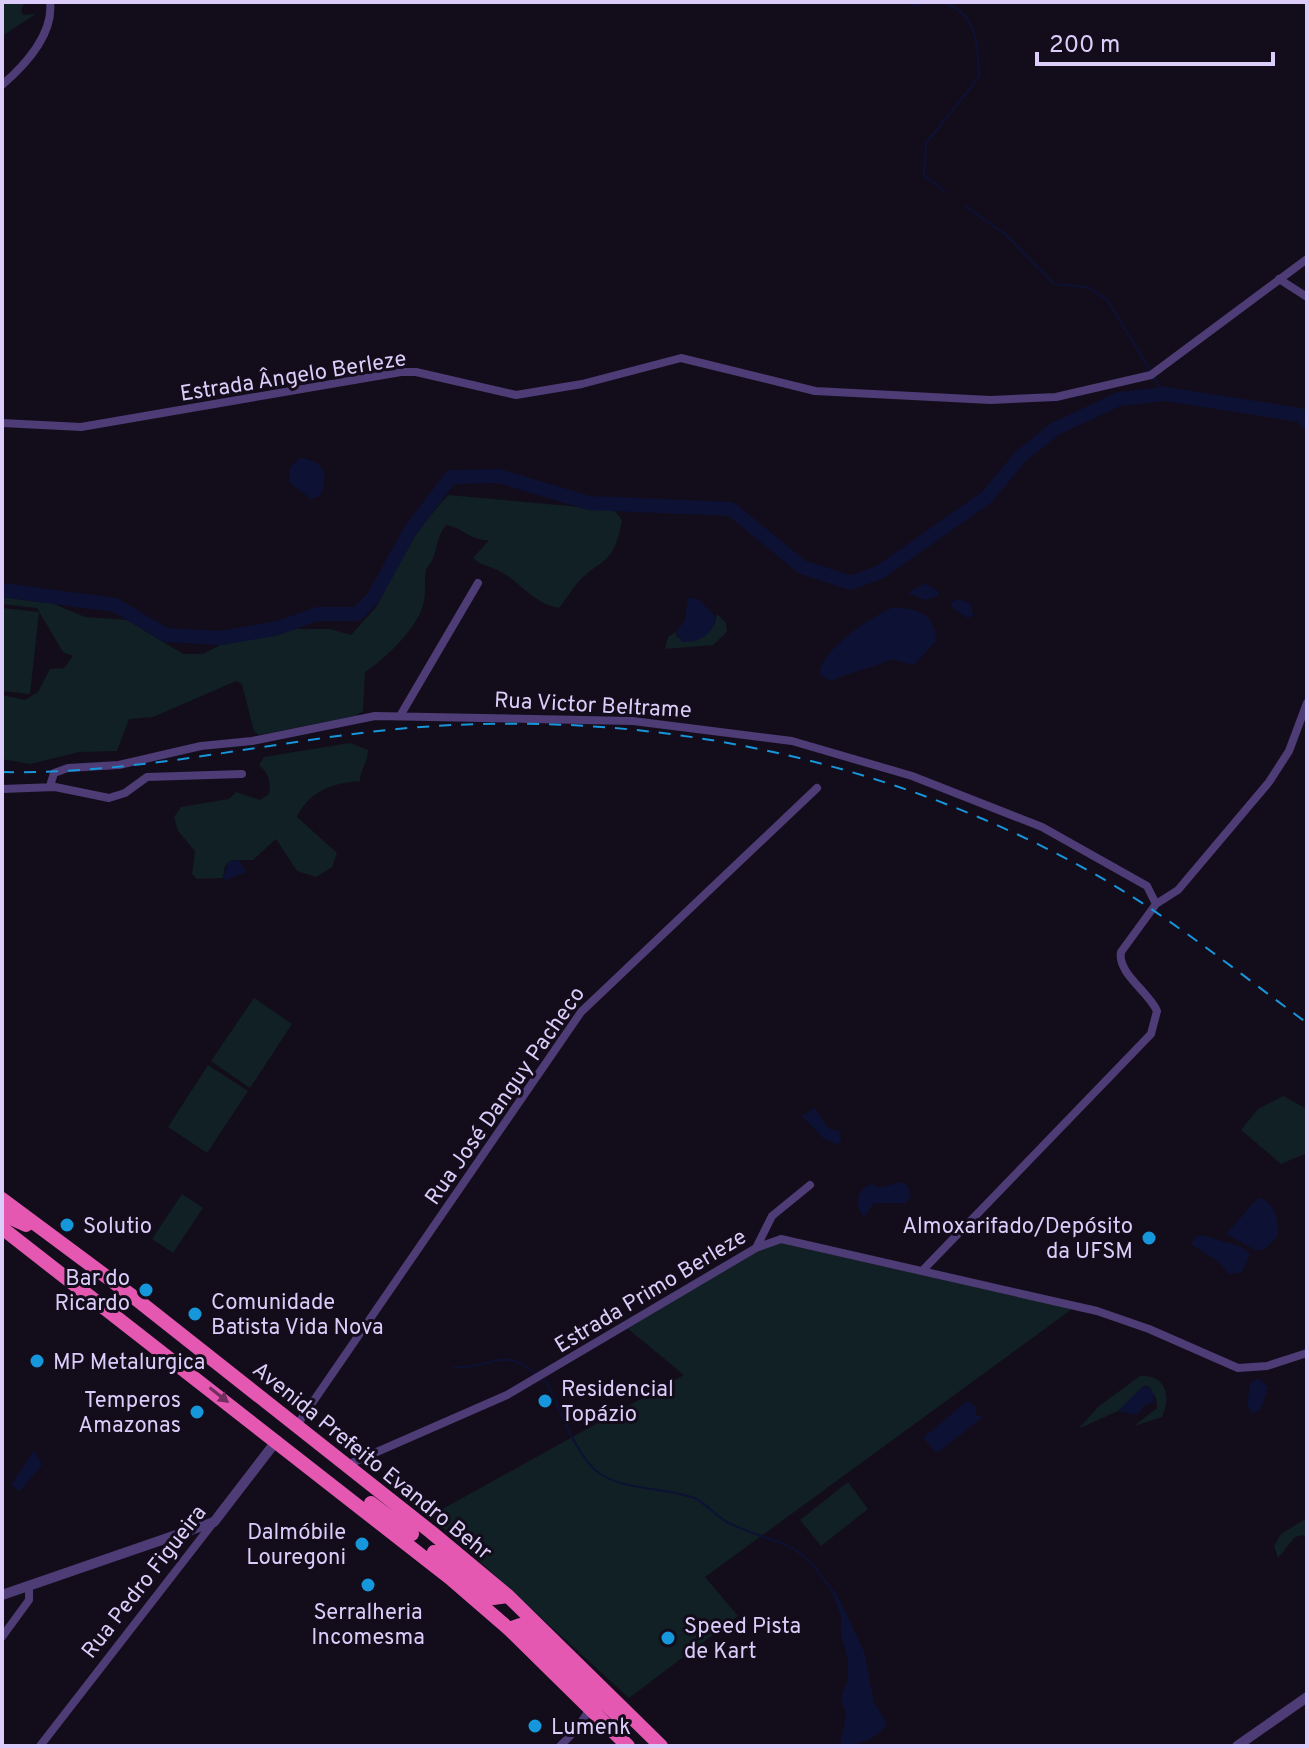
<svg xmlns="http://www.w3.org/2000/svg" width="1309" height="1748" font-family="Overpass,sans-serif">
	<rect width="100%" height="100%" fill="#130d1b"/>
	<path fill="#102024" d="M2,2h23l-4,8 2,5 13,-1 -34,22z
		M448,495l166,15 8,10c-9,50 -21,35 -47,66 -6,7 -10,15 -16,22 -27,-5 -36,-24 -58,-36 -10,-6 -18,-5 -28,-14l16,-18c-18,1 -26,-12 -43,-15 -12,14 -7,31 -20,44 -2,11 0,21 -2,32 -4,25 -39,58 -59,71l-2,39 -8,5 -96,19 -5,-4 -12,-47 -6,-3 -83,36 -24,2 -12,32 -38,1 -49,12 -28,-5v-64l23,5 13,-8 12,-23 14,-1 9,-12 -10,-4 -26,-44 -35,-4v-7l52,7 31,13 42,3 56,34h20l23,-12 71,-13h33l21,6 26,-29 34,-68z
		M2,608l37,4 -9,82 -28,-3z
		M717,614l9,9 1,9 -14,13 -48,4 3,-12 8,-5 1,6 38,-14z
		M350,743l18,7c0,13 -8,19 -8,31 -27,2 -51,10 -63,36l40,36 -5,14 -16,10 -19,-6 -21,-32 -23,21h-21l-7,6 -2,12 -26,1 -5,-5 3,-23 -17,-20 -4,-14 7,-10 48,-8 7,-7 24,8 9,-6c2,-13 0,-20 -10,-29l5,-8z
		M254,998l38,26 -42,64 -39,-27z
		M208,1065l40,26 -41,62 -39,-26z
		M1283,1096l24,13v44l-26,11 -40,-34 17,-21z
		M182,1194l21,14 -30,45 -21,-14z
		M780,1243l292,66 -367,268 33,39 -109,82 -199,-182 254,-141 -57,-47 137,-80z
		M1140,1376c27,-2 31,22 22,41l-28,9 23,-18 -1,-10 -8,-12h-5l-25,25 -40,18 21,-23z
		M848,1482l20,27 -47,37 -21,-26z
		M1307,1518v23l-3,-6 -9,2 -17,21 -4,-12 7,-12z"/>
	<path fill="#0d1134" d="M300,458c25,2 29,18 20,38l-9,3 -21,-16 -1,-15z
		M925,583l14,9 -1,4 -13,4 -17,-7z
		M688,598l10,1 18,18c-2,17 -18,26 -34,25l-6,-10 9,-12z
		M958,599l13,5 2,12 -6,2 -15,-11v-5z
		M893,607c24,2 43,6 43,34l-22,24 -23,-6c-20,10 -40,12 -60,22l-11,-6c-2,-24 53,-59 73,-68z
		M239,860l7,12 -23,9 5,-19z
		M815,1108l13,20 12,4 1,9 -3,4 -15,-7 -21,-22z
		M901,1182l6,3 4,11 -5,7h-32l-10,14c-10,-12 -8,-29 9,-33l5,4z
		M1258,1198c17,3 21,23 20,38l-14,14h-9l-29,-16z
		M1202,1235l40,12 8,7 -8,18 -13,2 -10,-12 -28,-18 5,-7z
		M1258,1378l10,9 -7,22 -9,5 -5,-8 3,-22z
		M1143,1386l9,3 2,13 -9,3 -8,10 -19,-4z
		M967,1401l9,6v8l7,2 -46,36 -14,-15z
		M34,1450l8,15 -23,27 -7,-8z
		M835,1591l29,60 10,52 13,20c-8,15 -33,25 -47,21l6,-29 -5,-18 7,-18v-19l-7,-25v-19l-9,-24z"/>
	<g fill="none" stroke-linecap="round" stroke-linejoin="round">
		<path stroke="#0d1134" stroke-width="2" d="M905,2l11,4 5,-4
			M941,2c38,11 36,42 38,75l-53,66 -2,33 21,15
			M965,206l40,28 49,50 34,3 20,14 42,69
			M1153,376l12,18
			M454,1367c37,3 47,-22 81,6
			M540,1377l7,6c12,24 30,75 52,90 26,18 66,14 95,25 13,5 22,19 35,25 56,27 64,10 104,69"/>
		<path stroke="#0d1134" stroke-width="14" d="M2,590l113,15 51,30 56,3 56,-10 39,-14h40l16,-16 37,-67 41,-54 48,-1 90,27 142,6 71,58 49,16 29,-11 107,-75 34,-41 34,-27 64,-30 46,-5 135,21 7,7"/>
		<path stroke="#4d3c75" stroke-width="8" d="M2,85c22,-19 52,-51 48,-83
			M1279,279l28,18
			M2,423l79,4 320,-55h15l100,23 66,-11 99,-26 134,33 175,9 66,-3 95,-22 156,-116
			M400,716l78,-133
			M50,786l4,-13 14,-5 51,-3 82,-19 51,-5 123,-25 258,5 159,20 120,35 130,51 105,59 9,18
			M2,789l53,-2 54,11 16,-5 22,-16 95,-3
			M756,1248l16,-32 38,-31
			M922,1271l229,-237 6,-23c-8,-19 -40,-38 -36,-59l35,-48 22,-14 91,-108 20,-31 18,-48
			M297,1425l284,-413 236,-224
			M347,1465l160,-70 249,-147 25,-9 316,72 52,18 89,39 29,-2 40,-13
			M2,1637l27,-37v-15
			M576,1730l30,-6
			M40,1746l173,-223
			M560,1746l16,-16 14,-21"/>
		<path stroke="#4d3c75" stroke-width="10" d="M2,1595l212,-73 63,-82
			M1237,1746l70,-49"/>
		<path stroke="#e558b2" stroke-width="14" d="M2,1199l129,96 300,237 77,64 153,150
			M2,1214l24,11
			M2,1228l448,350 59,51 119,117
			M371,1503l41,31
			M434,1552l59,46 15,-2
			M509,1629l11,-4 7,6 91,85"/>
		<path stroke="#1696db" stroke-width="2" stroke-dasharray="12 10" stroke-linecap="butt" d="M2,772c137,3 271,-32 406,-44 236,-20 477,29 683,144 77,43 145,99 216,151"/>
	</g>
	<defs><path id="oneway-solid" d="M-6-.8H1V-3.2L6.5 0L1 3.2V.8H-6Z" transform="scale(2)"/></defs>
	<use fill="#712f5f" href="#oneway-solid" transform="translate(219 1395) rotate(38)"/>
	<g fill="#1696db" stroke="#130d1b" stroke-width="3">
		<circle cx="67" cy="1225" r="8"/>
		<circle cx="1149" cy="1238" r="8"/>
		<circle cx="146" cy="1290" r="8"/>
		<circle cx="195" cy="1314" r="8"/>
		<circle cx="37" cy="1361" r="8"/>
		<circle cx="545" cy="1401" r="8"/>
		<circle cx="197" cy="1412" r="8"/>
		<circle cx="362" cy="1544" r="8"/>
		<circle cx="368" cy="1585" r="8"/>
		<circle cx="668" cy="1638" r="8"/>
		<circle cx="535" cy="1726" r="8"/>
	</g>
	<g text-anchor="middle" stroke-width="6" stroke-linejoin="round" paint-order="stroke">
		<g font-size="22" fill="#dcccfa" stroke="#130d1b">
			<text transform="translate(293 375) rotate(-9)" y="8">Estrada Ângelo Berleze</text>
			<text transform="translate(593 704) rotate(3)" y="8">Rua Victor Beltrame</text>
			<text transform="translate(504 1095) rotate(-55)" y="8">Rua José Danguy Pacheco</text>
			<text transform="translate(650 1290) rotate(-31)" y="8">Estrada Primo Berleze</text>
			<text transform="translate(373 1460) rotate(39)" y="8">Avenida Prefeito Evandro Behr</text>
			<text transform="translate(143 1581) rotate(-52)" y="8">Rua Pedro Figueira</text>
		</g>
		<g font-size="22" fill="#dcccfa" stroke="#130d1b" text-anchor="start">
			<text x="83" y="1233">Solutio</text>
			<text x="1133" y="1233" text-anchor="end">Almoxarifado/Depósito<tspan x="1133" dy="25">da UFSM</tspan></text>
			<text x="130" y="1285" text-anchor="end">Bar do<tspan x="130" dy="25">Ricardo</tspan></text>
			<text x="211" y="1309">Comunidade<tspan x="211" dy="25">Batista Vida Nova</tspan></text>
			<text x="53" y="1369">MP Metalurgica</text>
			<text x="561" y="1396">Residencial<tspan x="561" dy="25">Topázio</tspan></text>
			<text x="181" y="1407" text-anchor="end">Temperos<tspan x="181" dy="25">Amazonas</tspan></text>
			<text x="346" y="1539" text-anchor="end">Dalmóbile<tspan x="346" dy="25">Louregoni</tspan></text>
			<text x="368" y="1619" text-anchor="middle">Serralheria<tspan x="368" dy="25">Incomesma</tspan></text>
			<text x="684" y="1633">Speed Pista<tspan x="684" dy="25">de Kart</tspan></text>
			<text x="551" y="1734">Lumenk</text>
		</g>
	</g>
	<rect width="1309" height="1748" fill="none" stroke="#dcccfa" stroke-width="8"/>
	<path d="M1037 52v12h236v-12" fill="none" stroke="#dcccfa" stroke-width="4"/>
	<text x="1049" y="52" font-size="24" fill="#dcccfa" stroke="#130d1b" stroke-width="6" paint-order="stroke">200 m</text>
</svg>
